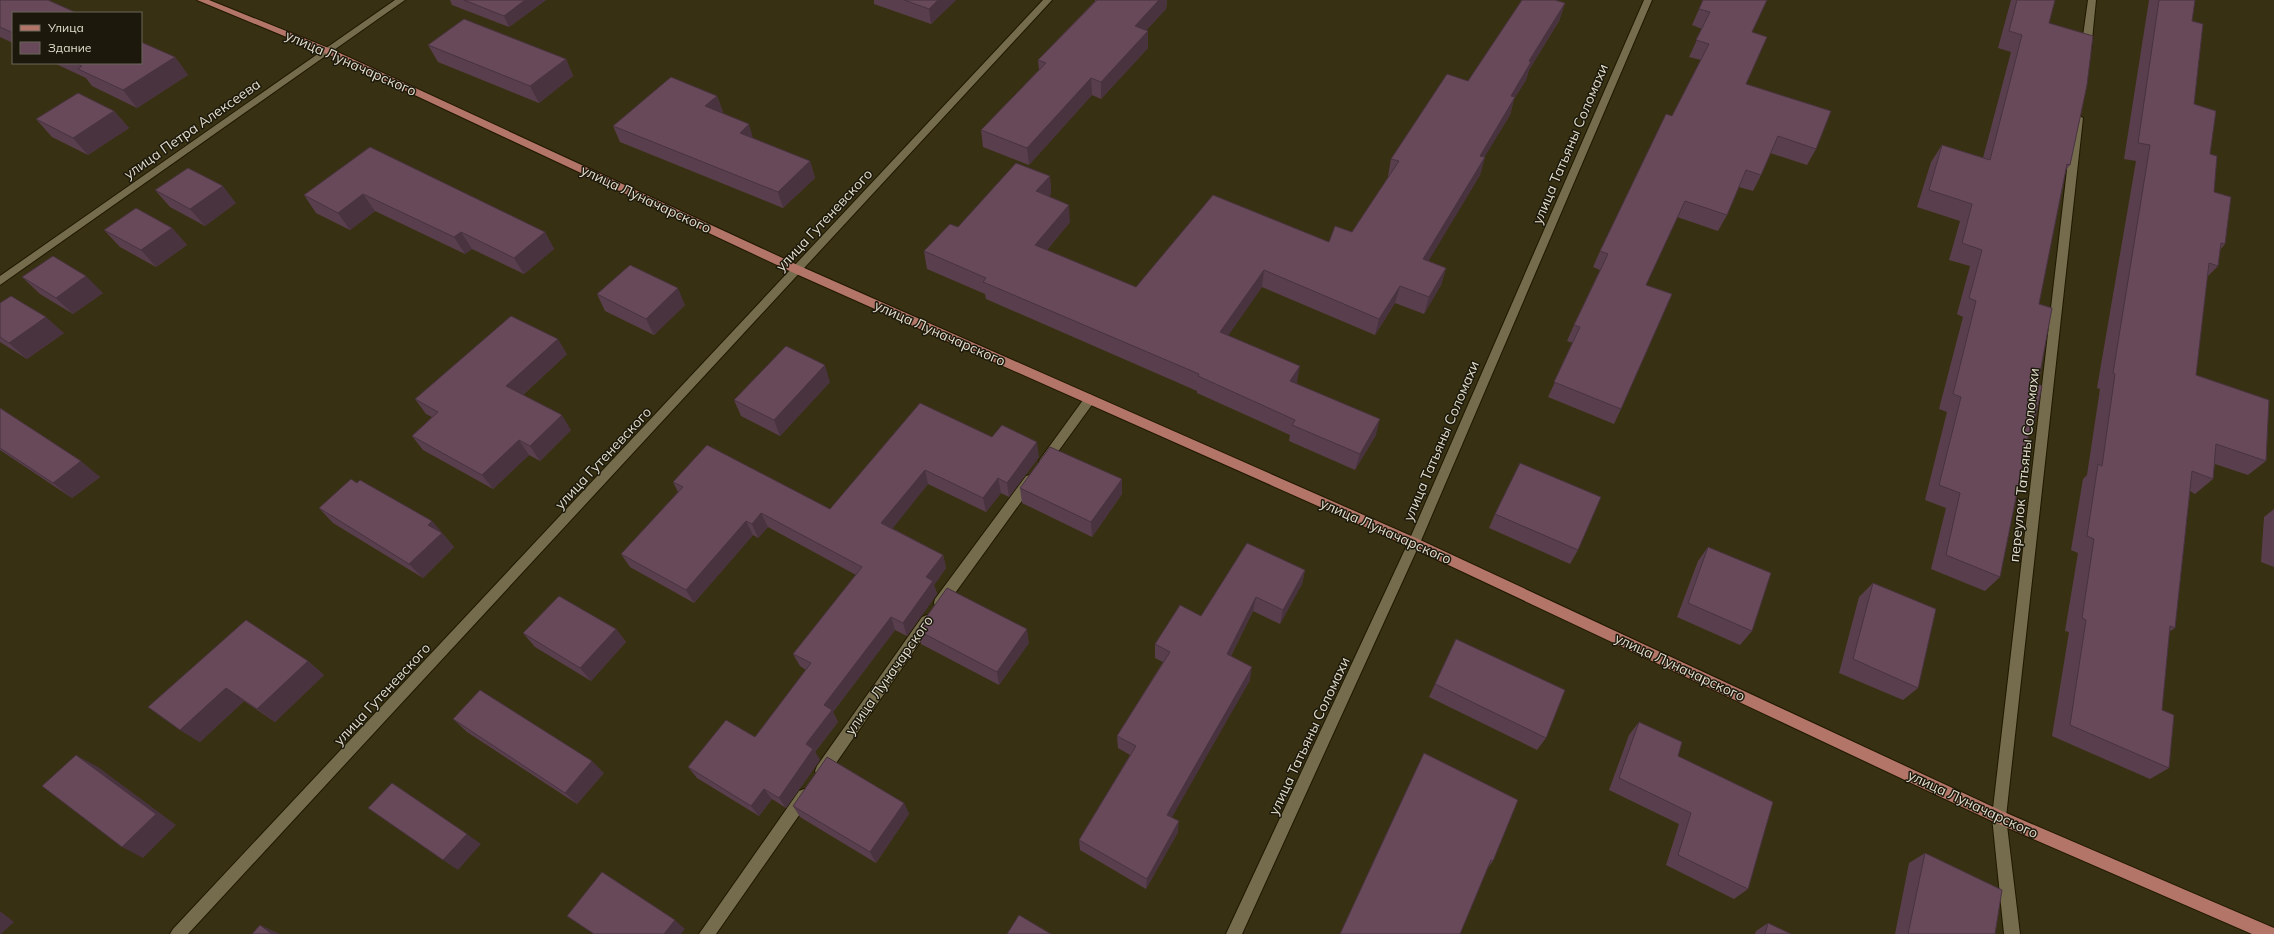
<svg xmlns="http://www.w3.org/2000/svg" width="2274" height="934" font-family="Mulish,sans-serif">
	<rect width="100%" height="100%" fill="#383012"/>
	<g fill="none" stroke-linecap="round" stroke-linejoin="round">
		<defs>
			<path id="minor" d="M395,0h10l-405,285v-9z
				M1043,0h9l-864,934h-18l3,-5z
				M1644,0h8l-232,543 -178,391h-16l182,-391z
				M2088,0h8l-5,50 -5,3 -5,-3z
				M2078,115l5,3 -77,699 14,117h-16l-12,-117 81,-699z
				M1090,394l6,5 -2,3 -45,62h-8l-2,-3 2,-3 45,-62z
				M1030,475l4,1 2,4 -2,4 -89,123 -5,2 -5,-2 -1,-4 1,-4 91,-123z
				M927,615l5,2 2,4 -2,4 -105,151 -5,2 -5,-2 -2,-5 2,-5 105,-149z
				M804,789l5,2 2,5 -2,5 -93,133h-17l100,-143z"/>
			<path id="major" d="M197,0h12l122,49 471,218 616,272 586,273 270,116v6h-22l-258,-112 -584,-275 -616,-274 -469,-220z"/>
		</defs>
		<use href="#minor" stroke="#201800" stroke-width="2"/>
		<use href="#major" stroke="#201800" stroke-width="2"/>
		<use href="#minor" fill="#746c4c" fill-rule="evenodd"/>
		<use href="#major" fill="#b27568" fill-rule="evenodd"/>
	</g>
	<path fill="#593f4d" d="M0,0l13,13v30l-13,-6z
		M450,0h96l-37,27 -57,-22z
		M874,0h82l-25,24 -57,-20z
		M1095,0h72l-1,9 -20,21 2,1v17l-47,51 -9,-4 -63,70 -46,-18 -2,-17 58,-60 -1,-10 57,-59z
		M1703,0l49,32 -6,52 70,65 -9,16 -37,-12 -9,22 -8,16 -14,-4 -12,28 -9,16 -41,-14 -31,68 -25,124 -7,15 -66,-27 25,-54 -6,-2 7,-16 26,-55 -7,-3 7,-16 72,-135 29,-56 -12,-3 13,-28 -10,-4z
		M2011,0h44l-6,23 21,142 -4,5 -27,134 -1,80 -4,40 -4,4 -30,149 -15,14 -54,-22 15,-61 -21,-8 22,-88 -8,-3 24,-92 -6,-3 13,-48 -21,-6 11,-39 -43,-14 14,-45 11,-17 41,13 28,-106 -13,-4z
		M2149,0h46l-3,21 2,83 16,50 4,38 11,52 -5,6 -2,16 -11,11 -11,98 70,86 -18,14 -33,-11 -2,15 -18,15 -5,-3 -15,137 -6,4 -7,78 7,58 -19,11 -98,-43 17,-104 -4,-1 13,-78 -7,-3 12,-71 4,-4 13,-86 -3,-1 39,-227 -12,-2z
		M1565,3l-6,18 -30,49 -3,10 -12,19 -4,16 -26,42h1l-5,18 -52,86 18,7 -5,17 -17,29 -29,-11 -20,32 -113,-48 -34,48 69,47 -1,1 80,52 -21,35 -66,-29 1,-6 -93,-42v-2l-211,-92 -1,-5 -58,-25 -3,-18 34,-24 92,-51 1,18 -2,2 21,26 -23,28 89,37 193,-45 23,-10 37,-55 -1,-1 3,-17 77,-78z
		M428,45l138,14 7,17 -34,27 -101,-41z
		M175,57l13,18 -51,33 -45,-22 -6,-8 -32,-15h87z
		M717,96l6,16 -1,1 32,26 56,22 5,17 -32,30 -163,-66 -7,-16z
		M114,111l15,17 -41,27 -36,-18 -16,-18z
		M370,147l175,85 9,17 -30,25 -52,-25 -7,5 -90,-43 -25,19 -34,-17 -12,-18z
		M155,190l81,13 -31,23 -35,-19z
		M172,228l15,17 -31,22 -36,-20 -16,-17z
		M22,277l81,16 -30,21 -33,-20z
		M597,294l88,11 -31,30 -49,-24z
		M0,303l64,30 -37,26 -27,-17z
		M567,354l-44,41 48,35 -31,31 -11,-6 -36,34 -70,-39 -11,-14 20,-19 -6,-3 -11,-15z
		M830,382l-50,54 -39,-20 -7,-16z
		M0,408l100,69 -28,21 -72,-48z
		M992,437l47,20 -30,40 -8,-4 -15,19 -58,-28 -36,44 51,27 3,13 -12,17 3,9 -30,42 -12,-6 -62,82 5,10 -23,30 5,8 -34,48 -14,-9 -13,17 -62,-38 -9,-11 67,-30 51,-67 -6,-4 -7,-12 63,-79 -88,-48 -10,11 -5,-3 -59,68 -64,-36 -9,-13 57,-62 -5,-10 157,27z
		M1122,479v15l-30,43 -70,-34 -2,-15z
		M357,483l75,38 22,26 -31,31 -90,-55 -14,-15z
		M2274,509v58l-13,-5 3,-45z
		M1495,514l83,36 -8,14 -81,-36z
		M1708,547l44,84 -12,14 -63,-28 21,-56z
		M1305,570l-3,14 -22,40 -27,-13 -22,45 19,24 -79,137 7,15 -32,57 -66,-39 -1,-10 51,-85 -12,-7 -1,-12 46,-74 -8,-4v-14l46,-28z
		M1873,583l45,105 -15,12 -64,-27 20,-76z
		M616,629l10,13 -35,39 -56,-34 -12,-14z
		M917,630l112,13 -30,42 -78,-41z
		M1456,639l90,99 -9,12 -108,-53z
		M308,661l16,14 -49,47 -31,-21 -44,41 -20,-12z
		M453,719l151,54 -27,31 -110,-72z
		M1639,722l39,34 70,133 -14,10 -68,-34 13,-41 -70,-34 20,-55z
		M1424,753l69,108 -6,8 -27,65h-120z
		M904,803l5,11 -33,49 -76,-46 -7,-11z
		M1925,853l70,81h-100l14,-71z
		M1768,923l23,11h-36l1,-3z"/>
	<path fill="#48333f" d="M525,0h21l-37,27 -5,-11z
		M938,0h18l-25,24 -2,-15z
		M1159,0h8l-1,9 -31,34v-17z
		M1565,3l-6,18 -30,49 -3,10 -12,19 -4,16 -35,58 5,-17 49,-95z
		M1148,31v17l-47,51v-17z
		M175,57l13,18 -51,33 -14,-18z
		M566,59l7,17 -34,27 -9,-17z
		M1091,78l1,17 -63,70 -2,-17z
		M717,96l6,16 -12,11 -6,-17z
		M114,111l15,17 -41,27 -15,-17z
		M749,124l5,17 -14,-8z
		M1485,157l-5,18 -61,102 4,-18z
		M810,161l5,17 -32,30 -5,-16z
		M1050,176l1,18 -13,15 -2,-18z
		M223,186l13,17 -31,23 -15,-17z
		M363,194l12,17 -25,19 -12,-17z
		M1069,205l1,17 -33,40 -2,-17z
		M172,228l15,17 -31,22 -15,-17z
		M461,232l11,17 -7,5 -11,-17z
		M545,232l9,17 -30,25 -10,-16z
		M1446,268l-5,17 -17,29 5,-17z
		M1264,270l-2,17 -43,62 1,-17z
		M86,276l17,17 -30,21 -17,-16z
		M1400,286l-5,17 -20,32 4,-16z
		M678,288l7,17 -31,30 -8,-16z
		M46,317l18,16 -37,26 -18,-16z
		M558,339l9,15 -51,47 -10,-15z
		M825,365l5,17 -50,54 -6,-16z
		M1300,366l-3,16 -10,15 3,-16z
		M562,415l9,15 -31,31 -10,-15z
		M1380,419l-4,16 -21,35 5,-16z
		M519,440l10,15 -36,34 -11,-14z
		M1037,442l2,15 -30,40 -2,-14z
		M81,461l19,16 -28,21 -19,-15z
		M925,470l3,14 -42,53 -5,-14z
		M998,478l3,15 -15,19 -3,-14z
		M1122,479v15l-30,43 -1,-15z
		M761,513l7,14 -10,11 -6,-14z
		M432,521l22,26 -31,31 -14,-14 19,-39z
		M746,521l7,14 -59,68 -8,-13z
		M943,555l3,13 -12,17 3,9 -30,42 -4,-13 23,-46z
		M1305,570l-3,14 -22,40 3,-14z
		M1256,597l-3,14 -28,56 2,-13z
		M891,617l4,13 -62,82 5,10 -23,30 5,8 -34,48 -7,-10 27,-54 18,-39z
		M616,629l10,13 -35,39 -11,-13z
		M1027,629l2,14 -30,42 -2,-13z
		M308,661l16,14 -49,47 -18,-13z
		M1252,667l-2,13 -83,146v-11z
		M226,688l18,13 -44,41 -20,-12z
		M76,755l22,12 78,58 -33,33 -21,-11z
		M592,761l12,12 -27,31 -12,-11z
		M764,789l8,10 -13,17 -8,-10z
		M904,803l5,11 -33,49 -6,-11z
		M1179,821l-1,11 -32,57 1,-10z
		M467,834l14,10 -23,26 -15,-10z
		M0,911l14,11 -13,12h-1z
		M675,920l10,9 -4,5h-17z
		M260,925l20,9h-8z"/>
	<path fill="#67495a" stroke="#48333f" d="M0,0h48l29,13h-64v20l-13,-6z
		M464,0h61l-21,16z
		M904,0h34l-9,9z
		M1097,0h62l-24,26 13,5 -47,51 -10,-4 -64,70 -46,-18 65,-67 -8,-3z
		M1522,0h33l10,3 -36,58 2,1 -20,34 4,1 -35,59 5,1 -62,102 23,9 -17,29 -29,-11 -21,33 -115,-49 -44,62 80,34 -10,15 90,38 -20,35 -68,-29 3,-5 -97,-44 1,-2 -216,-92 3,-4 -62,-27 26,-27 8,3 58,-64 34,13 -14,15 33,14 -34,40 101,42 77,-92 116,47 6,-16 17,6 47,-71 -8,-2 56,-85 21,7z
		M1703,0h64l-15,32 15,5 -21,47 85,27 -15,38 -38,-13 -17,39 -15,-5 -19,45 -42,-14 -39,84 26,9 -51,115 -67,-27 26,-55 -6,-2 34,-71 -8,-3 66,-137 6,2 37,-72 -13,-4 14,-28 -11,-3z
		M2017,0h38l-6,23 44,13 -6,49 -17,80 -3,-1 -28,140 13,4 -14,76 4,2 -8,38 -3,-1 -31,154 -54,-22 14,-62 -21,-8 22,-88 -8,-3 23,-93 -7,-3 13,-48 -20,-7 10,-39 -43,-14 13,-45 48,15 32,-125 -13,-4z
		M2159,0h36l-3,21 11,3 -9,80 22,7 -6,43 7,2 -3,36 17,5 -6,47 -4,-1 -3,23 -9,-3 -13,112 73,25 -3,61 -50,-17 -3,35 -21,-8 -17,157 -5,-2 -8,84 12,5 -5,53 -99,-43 16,-105 -4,-2 12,-79 -7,-3 11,-72 4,2 13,-92 -2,-1 37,-228 -12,-2z
		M464,19l102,40 -36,27 -102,-41z
		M141,42l34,15 -52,33 -45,-21 4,-3 -6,-3h65z
		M671,77l46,19 -12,10 44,18 -9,9 70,28 -32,31 -165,-66z
		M78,93l36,18 -41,27 -37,-19z
		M370,147l175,85 -31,26 -53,-26 -7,5 -91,-43 -25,19 -34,-18z
		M188,168l35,18 -33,23 -35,-19z
		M136,208l36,20 -31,22 -37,-20z
		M53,256l33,20 -30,22 -34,-21z
		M630,265l48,23 -32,31 -49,-25z
		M11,296l35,21 -37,26 -9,-6v-34z
		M511,316l47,23 -52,47 56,29 -32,31 -11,-6 -37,35 -70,-39 26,-24 -23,-13z
		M786,346l39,19 -51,55 -40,-20z
		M920,403l72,34 10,-12 35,17 -30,41 -9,-5 -15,20 -58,-28 -44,53 62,32 -17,22 7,4 -30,42 -12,-6 -67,88 8,5 -26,34 7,5 -34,49 -15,-9 -13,17 -63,-39 38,-47 29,17 56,-74 -18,-9 69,-87 -101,-54 -9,11 -6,-3 -60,69 -65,-36 62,-67 -10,-5 34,-37 123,64z
		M0,408l81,53 -28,22 -53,-35z
		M1050,447l72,32 -31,43 -71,-34z
		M1520,463l81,34 -23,53 -83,-36z
		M351,479l6,4 3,-3 72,41 -4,4 14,8 -33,31 -90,-56z
		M1247,543l58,27 -22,40 -27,-13 -29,57 25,13 -85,148 12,6 -32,58 -68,-39 57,-94 -19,-10 53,-84 -15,-8 25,-39 21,11z
		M1708,547l63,26 -19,58 -64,-28z
		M1873,583l63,26 -18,79 -65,-29z
		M947,588l80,41 -30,43 -80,-42z
		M559,596l57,33 -36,39 -57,-35z
		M246,620l62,41 -51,48 -31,-21 -46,42 -32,-23z
		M1456,639l109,51 -19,48 -111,-54z
		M480,690l112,71 -27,32 -112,-74z
		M1639,722l43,20 -4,14 95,46 -25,87 -70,-34 13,-42 -72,-35z
		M1424,753l94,47 -25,61 -2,-1 -31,74h-120z
		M76,755l80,59 -34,33 -80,-61z
		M827,757l77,46 -34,49 -77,-46z
		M392,783l75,51 -24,26 -75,-52z
		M1925,853l77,37 -7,44h-87z
		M602,872l73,48 -11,14h-70l-27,-18z
		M1019,915l32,19h-44z
		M1768,923l23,11h-26z
		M260,925l12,9h-20z"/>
	<g text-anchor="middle" stroke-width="3" stroke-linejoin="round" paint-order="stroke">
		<g font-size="14" fill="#e2ddcc" stroke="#1c190c">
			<text transform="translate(351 63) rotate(24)" y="5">улица Луначарского</text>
			<text transform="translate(192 129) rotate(-35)" y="5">улица Петра Алексеева</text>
			<text transform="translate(1570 144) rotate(-67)" y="5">улица Татьяны Соломахи</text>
			<text transform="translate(646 199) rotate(25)" y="5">улица Луначарского</text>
			<text transform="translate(824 220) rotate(-47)" y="5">улица Гутеневского</text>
			<text transform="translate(940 333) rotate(24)" y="5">улица Луначарского</text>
			<text transform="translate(1441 441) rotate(-67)" y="5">улица Татьяны Соломахи</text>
			<text transform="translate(603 458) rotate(-47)" y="5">улица Гутеневского</text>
			<text transform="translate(2024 465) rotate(-84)" y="5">переулок Татьяны Соломахи</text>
			<text transform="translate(1386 531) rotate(24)" y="5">улица Луначарского</text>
			<text transform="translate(1680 667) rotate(25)" y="5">улица Луначарского</text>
			<text transform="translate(889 675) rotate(-55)" y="5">улица Луначарского</text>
			<text transform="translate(382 694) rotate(-47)" y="5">улица Гутеневского</text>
			<text transform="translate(1309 736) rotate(-65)" y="5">улица Татьяны Соломахи</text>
			<text transform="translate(1973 804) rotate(25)" y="5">улица Луначарского</text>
		</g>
	</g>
	<rect x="12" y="12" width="130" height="52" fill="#1c190c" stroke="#6b6759"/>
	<rect x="20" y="25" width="20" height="6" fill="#b27568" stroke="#6b6759"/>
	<text x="48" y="32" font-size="12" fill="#e2ddcc">Улица</text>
	<rect x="20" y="42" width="20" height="12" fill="#67495a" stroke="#6b6759"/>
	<text x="48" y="52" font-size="12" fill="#e2ddcc">Здание</text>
</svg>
